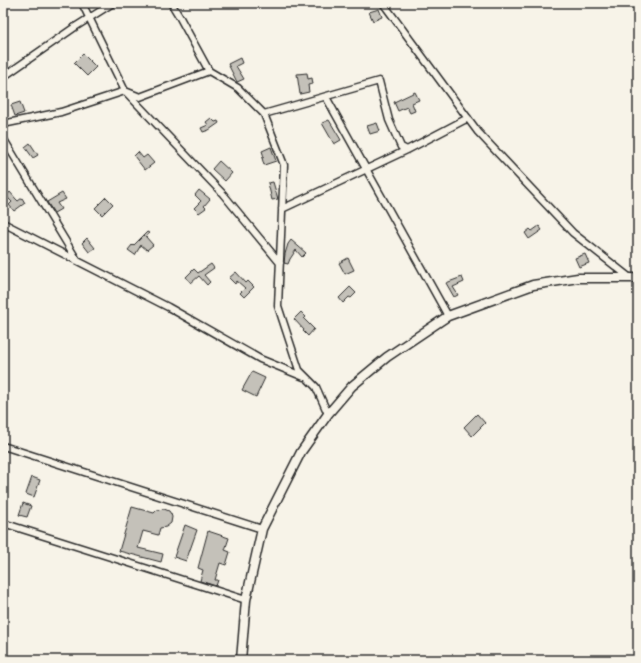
<svg xmlns="http://www.w3.org/2000/svg" width="641" height="663" font-family="Kalam,sans-serif">
	<rect width="100%" height="100%" fill="#f7f3e8"/>
	<filter id="ink" filterUnits="userSpaceOnUse"><feTurbulence type="fractalNoise" baseFrequency=".025" numOctaves="2"/><feDisplacementMap in="SourceGraphic" scale="8" xChannelSelector="R" yChannelSelector="G"/><feConvolveMatrix kernelMatrix="1 2 1 2 8 2 1 2 1" color-interpolation-filters="sRGB"/></filter>
	<g filter="url(#ink)">
		<path fill="#c4c1b9" stroke="#2b2b2b" d="M379,9l3,8 -9,4 -4,-9z
			M83,54l13,13 -9,9 -13,-13z
			M240,58l2,5 -6,3 8,13 -7,3 -9,-18z
			M307,73l1,6 4,-1 1,6 -5,1 1,7 -9,2 -3,-20z
			M415,92l4,8 -7,3 3,8 -5,2 -3,-6 -9,4 -4,-9z
			M20,102l4,11 -9,3 -4,-11z
			M211,118l4,4 3,-1 1,2 -10,7 -6,2 -2,-4 7,-3 -2,-3z
			M329,120l12,20 -7,4 -12,-21z
			M377,123l3,8 -10,3 -3,-8z
			M30,143l8,12 -5,3 -8,-11z
			M271,147l5,14 -12,4 -2,-7 2,-1 -2,-6z
			M138,152l5,6 4,-3 7,8 -9,7 -11,-14z
			M219,161l13,12 -7,8 -13,-12z
			M273,182l5,17 -6,1 -4,-17z
			M199,190l11,9 -6,7 2,2 -7,5 -5,-5 7,-7 -6,-6z
			M10,192l6,7 2,2 4,-3 3,5 -11,8 -5,-6 3,-3 -6,-6z
			M62,193l4,6 -9,4 4,6 -7,4 -7,-11z
			M106,197l7,7 -11,11 -7,-7z
			M539,226l3,4 -13,9 -4,-6 5,-4 2,2z
			M147,232l2,1 -3,4 7,8 -6,5 -6,-5 -6,10 -7,-5 4,-5 1,1z
			M87,238l8,10 -6,4 -7,-9z
			M291,240l15,13 -4,4 -6,-7 -6,9 -2,5 -4,-1 1,-9 3,-10z
			M585,254l4,9 -10,4 -4,-9z
			M348,258l6,12 -9,4 -6,-11z
			M211,264l3,4 -10,7 6,7 -3,3 -8,-9 -8,7 -5,-6 8,-8 4,4z
			M236,272l10,11 2,-2 6,6 -10,10 -4,-4 5,-5 -8,-7 -2,3 -6,-6z
			M462,277l2,5 -11,5 5,8 -4,2 -8,-14z
			M350,287l6,6 -5,5 -2,-1 -6,6 -4,-5z
			M301,312l5,5 -2,2 10,10 -6,7 -5,-5 1,-1 -10,-11z
			M252,372l13,6 -9,19 -14,-7z
			M477,414l8,9 -13,13 -8,-9z
			M32,477l8,3 -6,17 -8,-3z
			M23,503l8,3 -4,11 -8,-2z
			M132,507l22,6 3,-3 7,-1 5,2 2,3 1,3 -1,6 -5,4 -6,1 -2,7 -15,-4 -5,17 25,6 -2,8 -42,-11z
			M185,525l12,5 -11,31 -12,-4z
			M208,531l21,7 -4,12 5,2 -4,13 -6,-2 -5,17h3l-2,6 -16,-5 3,-11 -5,-2z"/>
		<g fill="none" stroke-linecap="round" stroke-linejoin="round">
			<defs>
				<path id="minor" d="M82,3l43,88 98,103 57,69
					M171,3l8,13 30,55 29,17 26,26 20,51 -6,141 21,64 17,17 12,27
					M383,3l95,129 95,101 56,44
					M3,77l72,-50 38,-24
					M326,97l122,219
					M264,114l115,-33 10,39 12,27 6,3
					M3,124l58,-12 64,-21 15,6 69,-26
					M3,138l74,122
					M282,209l125,-59 61,-32
					M3,223l165,84 92,52 44,18
					M3,446l259,83
					M3,523l243,77"/>
				<path id="major" d="M241,660l5,-60 16,-71 39,-77 27,-38 24,-28 35,-29 61,-41 85,-31 45,-7h60"/>
			</defs>
			<use href="#minor" stroke="#2b2b2b" stroke-width="9"/>
			<use href="#major" stroke="#2b2b2b" stroke-width="11"/>
			<use href="#minor" stroke="#f7f3e8" stroke-width="6"/>
			<use href="#major" stroke="#f7f3e8" stroke-width="8"/>
		</g>
	</g>
	<rect width="641" height="663" fill="none" stroke="#f7f3e8" stroke-width="16"/>
	<rect x="8" y="8" width="625" height="647" fill="none" stroke="#2b2b2b" stroke-width="1.5" filter="url(#ink)"/>
</svg>
